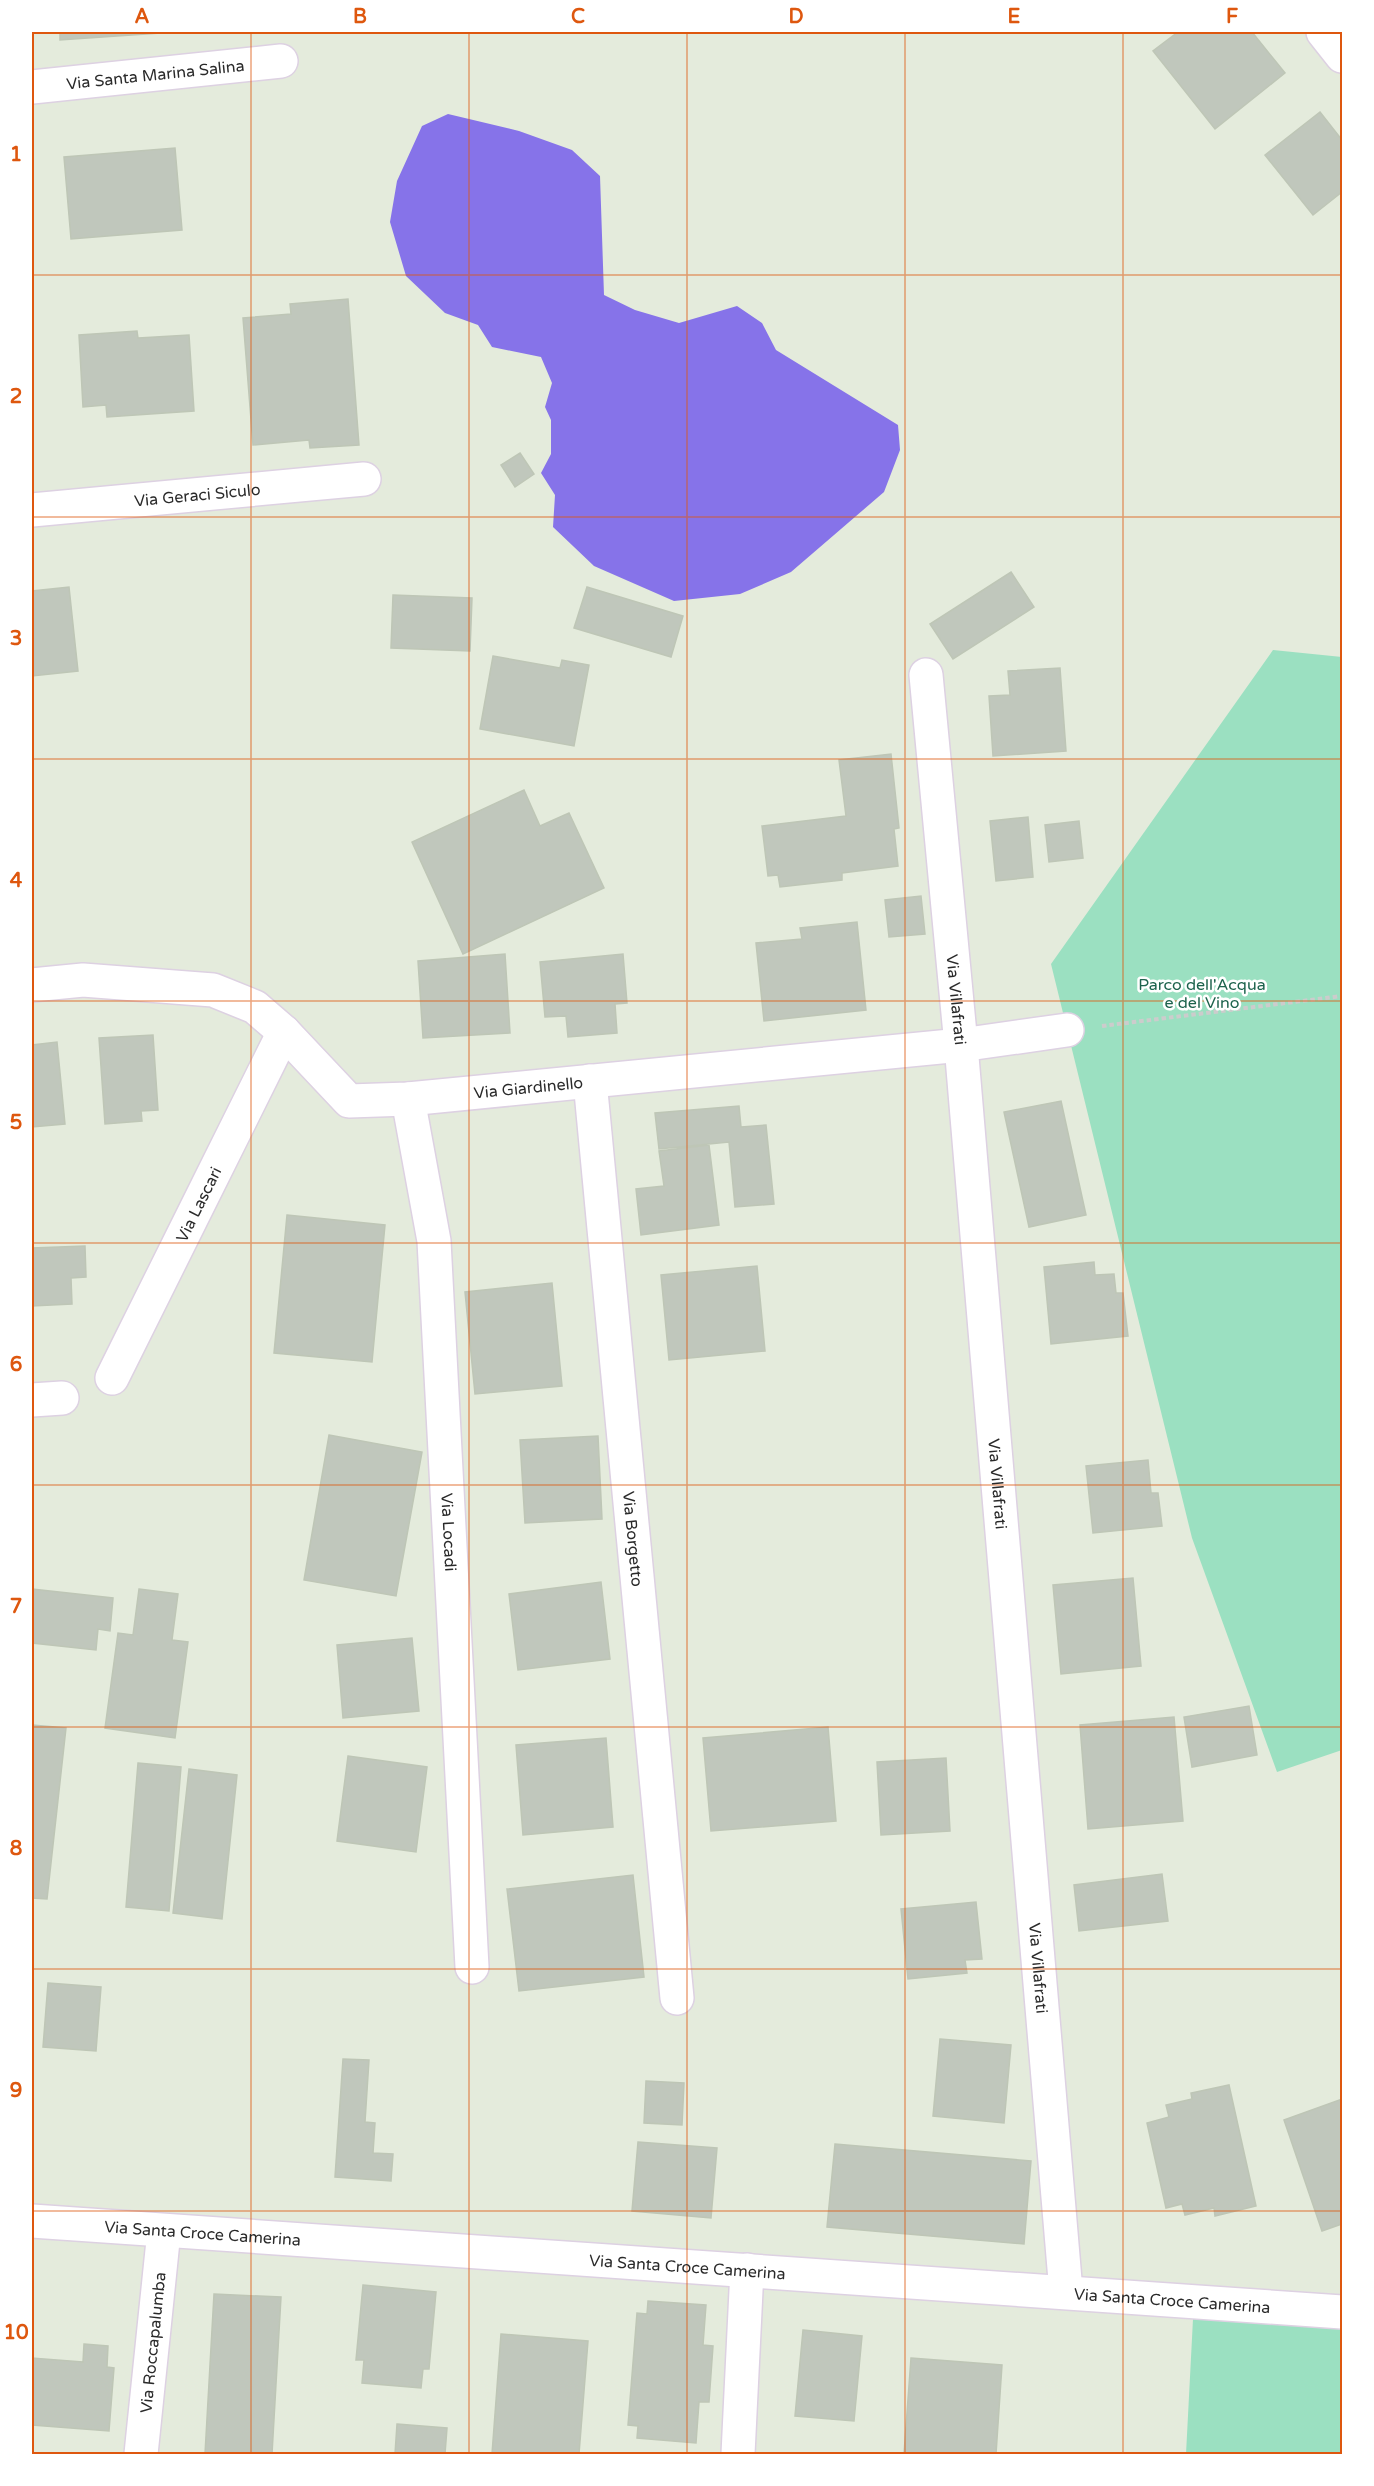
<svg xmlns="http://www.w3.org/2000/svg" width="1374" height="2486" font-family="'Varela Round',sans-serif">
	<rect width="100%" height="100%" fill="#e4ebdc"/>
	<path fill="#9be0c1" d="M1273,650l69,7v1093l-65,22 -85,-234 -141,-574z
		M1193,2319l149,7v128h-156z"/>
	<path fill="#8673e9" d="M448,114l71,17 53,19 28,26 4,119 31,15 44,13 58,-17 25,17 14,27 122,75 2,25 -16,42 -93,80 -51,22 -66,7 -80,-35 -41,-39 2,-32 -14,-22 10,-19v-34l-6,-13 7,-24 -11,-26 -49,-10 -14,-22 -33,-12 -39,-37 -16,-54 7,-41 25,-55z"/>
	<path fill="#c0c7bc" stroke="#bec6b6" stroke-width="1.5" d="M60,32h100v1l-100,7z
		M1178,32h74l33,41 -70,56 -62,-78z
		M1320,112l22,28v52l-29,23 -48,-60z
		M175,148l7,82 -111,9 -7,-82z
		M348,299l11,146 -49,3 -1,-8 -56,5 -10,-127 48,-4 -1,-10z
		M137,331l1,7 51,-3 5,76 -87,6 -1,-12 -23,2 -4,-72z
		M520,453l14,21 -19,13 -14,-22z
		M1011,572l23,35 -81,52 -23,-35z
		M69,587l9,84 -46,5v-85z
		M587,587l96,29 -12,41 -97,-29z
		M393,595l79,3 -2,53 -79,-3z
		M493,656l67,12 2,-8 27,5 -15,81 -94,-17z
		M1060,668l6,83 -73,5 -4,-60 21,-1 -2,-24z
		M891,754l8,74 -5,1 4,37 -56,7v7l-62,7 -2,-12 -10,1 -6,-50 84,-10 -7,-56z
		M524,790l16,36 29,-13 35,75 -141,66 -51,-112z
		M1028,817l5,60 -37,4 -6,-60z
		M1079,821l4,37 -34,4 -4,-37z
		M921,896l4,38 -36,3 -4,-37z
		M857,922l9,88 -102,11 -8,-78 46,-4 -2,-11z
		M505,954l5,79 -87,5 -5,-77z
		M623,954l4,49 -12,1 2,29 -49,4 -2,-21 -21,1 -5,-55z
		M153,1035l5,75 -17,1 1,10 -37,3 -6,-86z
		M57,1042l8,82 -33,3v-82z
		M1061,1101l25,114 -57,12 -25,-115z
		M739,1106l2,21 25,-2 8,79 -39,3 -6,-65 -70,7 -4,-36z
		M709,1145l10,80 -78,10 -5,-46 28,-3 -5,-35z
		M287,1215l98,10 -13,137 -98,-9z
		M85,1246l1,31 -15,1 1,26 -40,2v-58z
		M1094,1262l1,13 19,-1 2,19h7l5,43 -77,8 -7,-77z
		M757,1266l8,85 -96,9 -8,-85z
		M552,1283l10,103 -87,8 -10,-102z
		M329,1435l93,17 -26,144 -92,-16z
		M598,1436l4,83 -77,4 -5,-83z
		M1148,1460l3,33h7l4,33 -69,7 -7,-67z
		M1133,1578l8,88 -80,8 -8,-89z
		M601,1582l9,77 -92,11 -9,-76z
		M32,1589l81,9 -3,33 -12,-2 -2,21 -64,-7z
		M139,1589l39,5 -6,46 16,2 -13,96 -70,-10 13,-95 15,2z
		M412,1638l7,73 -76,7 -6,-73z
		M1249,1706l8,49 -65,12 -8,-50z
		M1174,1717l9,104 -95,8 -8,-104z
		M32,1725l34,3 -19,171 -15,-1z
		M828,1727l8,94 -125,10 -8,-93z
		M606,1738l7,89 -90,8 -7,-90z
		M348,1756l79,11 -11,85 -79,-11z
		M946,1758l4,73 -69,4 -4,-73z
		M138,1763l43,4 -12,144 -43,-4z
		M189,1769l48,6 -15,144 -49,-6z
		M1162,1874l6,47 -89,10 -5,-46z
		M633,1875l11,102 -125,14 -12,-102z
		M976,1902l6,57 -17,1 2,13 -59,6 -7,-70z
		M48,1983l53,4 -5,64 -53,-4z
		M940,2039l71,6 -7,78 -71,-7z
		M343,2059l26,1 -4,62 10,1 -2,30 20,1 -2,27 -56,-4z
		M646,2081l38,2 -2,42 -38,-2z
		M1229,2085l27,121 -41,10 -1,-8 -29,7 -3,-11 -16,4 -19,-85 22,-6 -3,-12 26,-6 -1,-6z
		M1342,2099v125l-20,7 -38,-111z
		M638,2142l79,6 -6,70 -79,-7z
		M835,2144l196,17 -7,83 -197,-17z
		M363,2285l73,7 -7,77h-6l-2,19 -59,-5 2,-23h-8z
		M214,2294l67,3 -9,157h-67z
		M648,2301l58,4 -3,40 10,1 -4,56h-10l-3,41 -59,-5 1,-12 -10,-1 9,-112 10,1z
		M803,2330l59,6 -8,85 -59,-5z
		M501,2334l87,7 -9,113h-87z
		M84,2344l24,2 -1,21 7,1 -5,63 -77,-6v-67l51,4z
		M911,2358l91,7 -6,89h-92z
		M397,2424l50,4 -2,26h-50z"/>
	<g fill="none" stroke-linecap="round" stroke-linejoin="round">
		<defs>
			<g id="street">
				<path d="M1323,32l19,24"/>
				<path id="s1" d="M32,87l249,-26"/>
				<path id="s2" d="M32,510l332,-31"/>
				<path id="s3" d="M926,675l35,370 105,1247"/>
				<path id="s4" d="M32,985l51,-5 130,10 42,17 29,25 65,69 59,-2 553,-54 106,-15"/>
				<path id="s5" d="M590,1081l87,917"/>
				<path id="s6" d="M408,1099l26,142 38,726"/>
				<path id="s7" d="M112,1378l172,-346"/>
				<path d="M32,1400l30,-2"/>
				<path id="s8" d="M32,2221l1310,91"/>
				<path id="s9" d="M141,2454l23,-223"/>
				<path d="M738,2454l9,-184"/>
			</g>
		</defs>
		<use href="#street" stroke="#ddd1e2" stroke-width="36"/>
		<path stroke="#ccc" stroke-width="4" stroke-dasharray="4.5 3" stroke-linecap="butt" d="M1102,1026l240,-30"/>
		<use href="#street" stroke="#fff" stroke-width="33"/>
	</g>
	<path fill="none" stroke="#de570e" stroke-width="1.5" stroke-opacity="0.55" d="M251,32v2422M469,32v2422M687,32v2422M905,32v2422M1123,32v2422M32,275h1310M32,517h1310M32,759h1310M32,1001h1310M32,1243h1310M32,1485h1310M32,1727h1310M32,1969h1310M32,2211h1310"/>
	<g text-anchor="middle" stroke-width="5" stroke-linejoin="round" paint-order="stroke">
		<g font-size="16" fill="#2a2a2a" stroke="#fff">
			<text dy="6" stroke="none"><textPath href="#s1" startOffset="124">Via Santa Marina Salina</textPath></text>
			<text dy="6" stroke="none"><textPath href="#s2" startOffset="166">Via Geraci Siculo</textPath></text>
			<text dy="6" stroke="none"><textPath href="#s3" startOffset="326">Via Villafrati</textPath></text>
			<text dy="6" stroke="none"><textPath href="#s4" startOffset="540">Via Giardinello</textPath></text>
			<text dy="6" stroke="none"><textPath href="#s7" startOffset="194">Via Lascari</textPath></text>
			<text dy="6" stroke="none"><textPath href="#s3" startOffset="812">Via Villafrati</textPath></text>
			<text dy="6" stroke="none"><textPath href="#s6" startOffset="436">Via Locadi</textPath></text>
			<text dy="6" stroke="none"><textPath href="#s5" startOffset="460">Via Borgetto</textPath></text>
			<text dy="6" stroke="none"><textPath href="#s3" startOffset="1298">Via Villafrati</textPath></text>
			<text dy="6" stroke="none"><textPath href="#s8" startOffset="171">Via Santa Croce Camerina</textPath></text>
			<text dy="6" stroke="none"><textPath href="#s8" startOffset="657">Via Santa Croce Camerina</textPath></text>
			<text dy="6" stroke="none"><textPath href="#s8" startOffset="1143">Via Santa Croce Camerina</textPath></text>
			<text dy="6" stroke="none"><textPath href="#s9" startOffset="112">Via Roccapalumba</textPath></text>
		</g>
		<g font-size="16" fill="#1d634d" stroke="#fff">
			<text x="1202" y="990">Parco dell'Acqua<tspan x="1202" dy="18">e del Vino</tspan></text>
		</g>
	</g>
	<rect width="1374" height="2486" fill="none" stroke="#ffffff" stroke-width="66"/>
	<rect x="33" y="33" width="1308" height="2420" fill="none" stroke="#de570e" stroke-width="2"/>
	<g font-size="20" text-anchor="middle" font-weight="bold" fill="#de570e">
		<text x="142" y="23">A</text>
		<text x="360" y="23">B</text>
		<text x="578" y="23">C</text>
		<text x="796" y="23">D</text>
		<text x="1014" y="23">E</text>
		<text x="1232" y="23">F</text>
		<text x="16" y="161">1</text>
		<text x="16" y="403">2</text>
		<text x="16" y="645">3</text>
		<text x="16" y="887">4</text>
		<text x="16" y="1129">5</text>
		<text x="16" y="1371">6</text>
		<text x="16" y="1613">7</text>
		<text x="16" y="1855">8</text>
		<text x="16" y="2097">9</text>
		<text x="16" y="2339">10</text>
	</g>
</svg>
